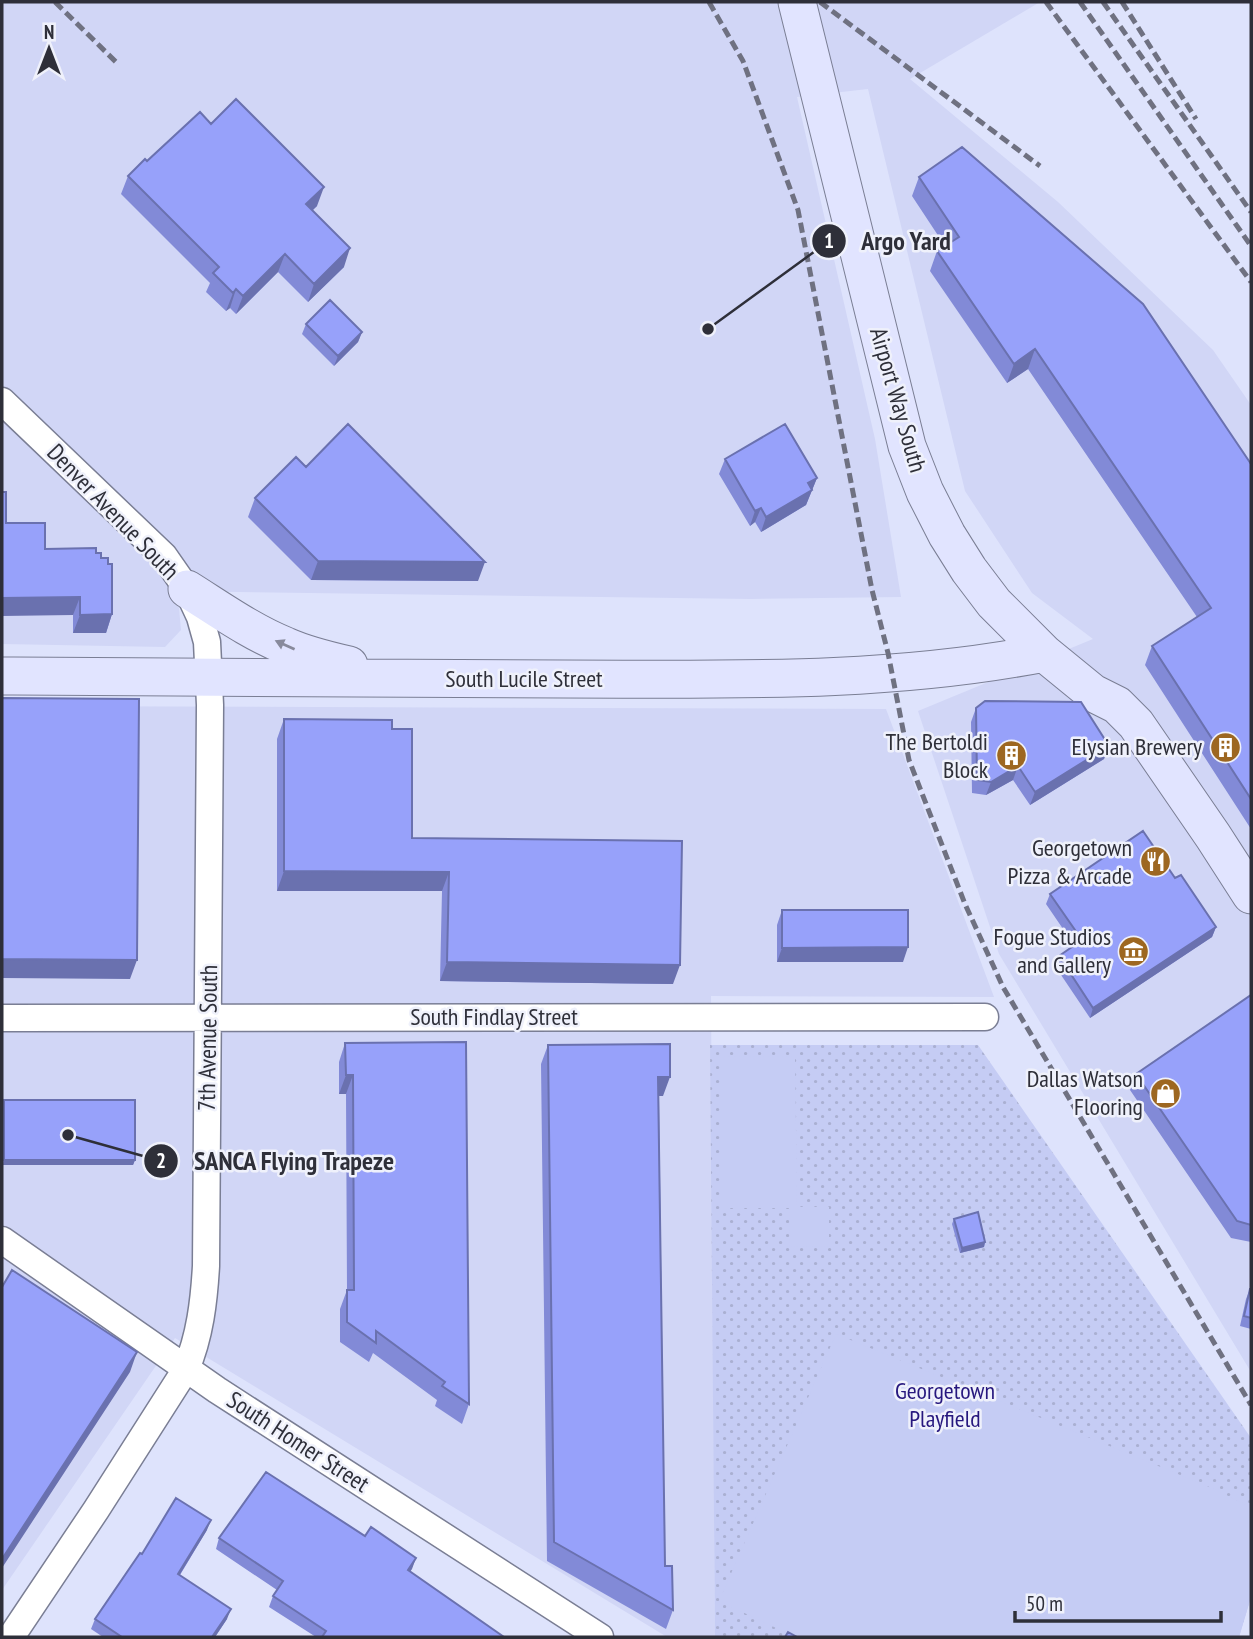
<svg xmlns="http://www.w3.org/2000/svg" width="1253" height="1639" font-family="'PT Sans Narrow',sans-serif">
	<defs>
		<pattern id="grass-dots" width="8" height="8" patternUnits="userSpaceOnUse" patternTransform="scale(1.75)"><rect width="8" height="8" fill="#c5ccf4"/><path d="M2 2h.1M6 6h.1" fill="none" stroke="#aab0d2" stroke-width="1.8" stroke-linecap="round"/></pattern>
	</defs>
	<rect width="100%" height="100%" fill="#dee3fc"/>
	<path fill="#d1d6f6" d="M2,2h1038l-130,77 148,123 155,148 38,55v967l-252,-418 -81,-243 175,-72 -61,-46 -67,-102 -97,-402 -71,8 78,342 26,158 -150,2 -581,-8 9,17 2,22 -16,17 -163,-3z
		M2,706l884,3 108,288 -283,-1 4,641h-48l-492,-299 -173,252z"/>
	<path fill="url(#grass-dots)" d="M710,1045h268l273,393v159l-12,40h-524z"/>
	<path fill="#c5ccf4" d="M721,1056l74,1 2,150h32v39l-39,1 -1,-39h-68z
		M836,1334l371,152 44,21v90l-12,40h-444l-76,-36z"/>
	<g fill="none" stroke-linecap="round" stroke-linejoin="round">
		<defs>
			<path id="street" d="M2,401l162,155 23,33 13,28 7,25 3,63 -4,561c-2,35 -6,70 -20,103l-90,141 -85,127
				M2,1018l983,-1
				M2,1240l215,150 383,247"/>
			<path id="secondary" d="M797,2l110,444 18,46 22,43 22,35 25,33 50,50 49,40 24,12 19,19 77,112 38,59
				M187,589c32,20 64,43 99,57 20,9 41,14 63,19
				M2,676c187,2 374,2 562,3 161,0 322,5 480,-26"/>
		</defs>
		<use href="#street" stroke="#7a7e94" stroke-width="29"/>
		<use href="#secondary" stroke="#7a7e94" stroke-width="39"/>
		<use href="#street" stroke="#fff" stroke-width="26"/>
		<use href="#secondary" stroke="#e1e4ff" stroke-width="37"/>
		<path stroke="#6f7181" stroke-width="5" stroke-dasharray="10 5" stroke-linecap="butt" d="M55,2l63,62
			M709,2l34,59 55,149 74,380 16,63 21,107 56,144 38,83 248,418
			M820,2l220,164
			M1046,2l205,280
			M1080,2l171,244
			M1103,2l148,210
			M1122,2l74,117"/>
	</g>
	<path fill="#828ad7" d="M211,124l106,82 -5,4 32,57 -36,35 -30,-30 -42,42 -6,-6 -4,3 -20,-19 4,-9 -89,-89 7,-18 19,-15z
		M919,177l332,287v365l-106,-164 7,-19 45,-29 -169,-248 -21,14 -77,-112 7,-20 8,-5 -33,-50z
		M306,324l56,8 -4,10 -24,24 -32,-32z
		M725,459l92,19 -11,27 -45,27 -6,-10 -5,4 -31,-52z
		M306,467l172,114 -167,-1 -63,-63 7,-19z
		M6,523l39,26 51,4 5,5 11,56 -6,19h-33v-18z
		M976,708l133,38 -5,13 -74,46 -17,-25 -27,15 -14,-2 -1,-71z
		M284,719l108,10 20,109 261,146 -233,-3 2,-90h-165v-152z
		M1175,878l41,49 -4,10 -122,81 -35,-52 4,-10 15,-11 -28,-41 4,-10z
		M782,910l121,52h-126v-37z
		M1251,995v247l-20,-4 -101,-148 6,-16z
		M345,1043l124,361 -7,20 -27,-18 2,-6 -64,-47 -4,9 -29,-20v-33l7,-19 -1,-196h-7v-32z
		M548,1045l115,51h-4l6,470 8,44 -7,19 -119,-68 -6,-497z
		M4,1100l131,60 -2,5h-130v-60z
		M954,1219l31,23 -1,5 -24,6 -8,-29z
		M1250,1289h1v40l-11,-3 6,-27z
		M207,1530l-27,45 47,44 -12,18h-112l-12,-8 4,-10 47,-65z
		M365,1536l51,22 -6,14 94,65h-188l-47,-30 4,-11 4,-6 -61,-41 3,-11z"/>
	<path fill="#6a71af" d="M324,187l-7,19 -17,17 6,-19z
		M350,248l-6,19 -36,35 6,-18z
		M285,254l-7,18 -42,42 7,-18z
		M236,289l-6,19 -4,3 7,-18z
		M362,332l-4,10 -24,24 4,-10z
		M1035,349l-7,20 -21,14 7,-19z
		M817,478l-11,27 -45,27 5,-15 42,-34z
		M761,508l-6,14 -5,4 5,-15z
		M318,561l167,1 -7,19 -167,-1z
		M80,597l-7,18 -71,1v-18z
		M112,614l-6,19h-33l7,-18z
		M1109,746l-5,13 -74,46 5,-13z
		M1018,766l-5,14 -27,15 5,-13z
		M284,871l165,1 -7,19h-165z
		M1216,927l-4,10 -122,81 3,-10z
		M908,947l-5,15h-126l5,-14z
		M2,959l135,1 -7,19 -128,-1z
		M447,962l233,3 -7,19 -233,-3z
		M346,1075h7l-7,19h-7z
		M658,1077h12l-7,19h-12z
		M4,1160h131l-2,5h-130z
		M985,1242l-1,5 -24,6 2,-5z
		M137,1352l-7,20 -128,196v-9z
		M211,1520l-4,10 -33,54 4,-10z
		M416,1558l-4,11 -8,12 4,-11z
		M231,1609l-4,10 -12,18h-3z"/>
	<path fill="#97a1fa" stroke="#6a71af" stroke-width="2" d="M236,99l88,88 -18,17 44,44 -36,36 -29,-30 -42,42 -7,-7 -3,4 -20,-20 6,-6 -91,-91 17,-17 2,2 53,-49 11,12z
		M962,147l181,157 108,160v335l-99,-153 59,-38 -176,-259 -21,15 -77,-113 22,-14 -40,-60z
		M330,300l32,32 -24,24 -32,-32z
		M348,424l137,138 -167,-1 -63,-63 41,-41 10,10z
		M785,424l32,54 -9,5 4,7 -46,27 -5,-9 -6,3 -30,-52z
		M2,492h4v31h39v26l51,-1v5h5v5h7v6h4v50l-32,1v-18l-78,1z
		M2,698l137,1 -2,261 -135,-1z
		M985,701l96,1 28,44 -74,46 -17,-26 -27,16 -14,-2 -1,-72z
		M284,719l108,1v9h20v109l270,3 -2,124 -233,-3 2,-90 -165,-1z
		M1143,831l32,47 6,-3 35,52 -123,81 -34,-52 23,-16 -32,-46z
		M782,910h126v37l-126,1z
		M1251,995v230l-14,-4 -101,-147z
		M466,1042l3,362 -27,-18 3,-4 -69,-51v12l-29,-21v-32h7l-1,-215h-7l-1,-32z
		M670,1044v33h-12l7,489h7l1,44 -119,-68 -6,-497z
		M4,1100h131v60h-131z
		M978,1212l7,30 -23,6 -8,-29z
		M12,1270l125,82 -135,207v-272z
		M1250,1289h1v29l-7,-2z
		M266,1472l99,64 6,-9 45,31 -8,12 96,67h-182l4,-6 -53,-35 10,-15 -64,-43z
		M176,1498l35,22 -33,54 53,35 -19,28h-90l-27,-18 45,-66 2,1z
		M788,1632l9,5h-12z"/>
	<defs><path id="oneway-solid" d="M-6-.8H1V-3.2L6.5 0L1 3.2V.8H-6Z" transform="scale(1.75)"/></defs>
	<use fill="#888a9c" href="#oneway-solid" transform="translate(285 645) rotate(-156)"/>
	<defs>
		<symbol id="building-disc" viewBox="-11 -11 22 22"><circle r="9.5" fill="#9d6721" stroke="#eff1fb"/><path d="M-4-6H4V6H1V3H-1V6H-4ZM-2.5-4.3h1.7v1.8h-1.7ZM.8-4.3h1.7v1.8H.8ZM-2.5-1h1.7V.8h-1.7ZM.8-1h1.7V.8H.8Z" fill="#fff"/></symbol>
		<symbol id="restaurant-disc" viewBox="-11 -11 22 22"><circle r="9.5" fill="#9d6721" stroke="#eff1fb"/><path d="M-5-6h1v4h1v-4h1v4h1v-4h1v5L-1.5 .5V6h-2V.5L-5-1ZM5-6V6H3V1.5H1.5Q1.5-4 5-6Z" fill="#fff"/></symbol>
		<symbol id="museum-disc" viewBox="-11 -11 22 22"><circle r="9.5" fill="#9d6721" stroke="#eff1fb"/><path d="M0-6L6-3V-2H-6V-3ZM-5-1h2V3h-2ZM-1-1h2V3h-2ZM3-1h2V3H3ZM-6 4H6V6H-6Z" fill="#fff"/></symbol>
		<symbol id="shop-disc" viewBox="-11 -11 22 22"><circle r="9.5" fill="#9d6721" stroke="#eff1fb"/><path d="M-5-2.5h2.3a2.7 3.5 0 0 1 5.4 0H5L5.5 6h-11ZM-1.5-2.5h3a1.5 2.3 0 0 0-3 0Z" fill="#fff"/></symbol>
	</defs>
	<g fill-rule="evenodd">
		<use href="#building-disc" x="1208" y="730" width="35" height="35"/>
		<use href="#building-disc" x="994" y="738" width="35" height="35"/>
		<use href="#restaurant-disc" x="1138" y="844" width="35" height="35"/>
		<use href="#museum-disc" x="1116" y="934" width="35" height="35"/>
		<use href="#shop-disc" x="1148" y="1076" width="35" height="35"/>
	</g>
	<g text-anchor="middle" stroke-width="5" stroke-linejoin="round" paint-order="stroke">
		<g font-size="24" fill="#2e2f39" stroke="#eff1fb">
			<text transform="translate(898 400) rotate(74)" y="8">Airport Way South</text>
			<text transform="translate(113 512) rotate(46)" y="8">Denver Avenue South</text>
			<text x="524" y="687">South Lucile Street</text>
			<text x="494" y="1025">South Findlay Street</text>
			<text transform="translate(208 1038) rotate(-89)" y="8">7th Avenue South</text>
			<text transform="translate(298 1442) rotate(33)" y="8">South Homer Street</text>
		</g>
		<g font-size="24" fill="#2e2f39" stroke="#eff1fb" text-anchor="end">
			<text x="988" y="750">The Bertoldi<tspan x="988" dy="28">Block</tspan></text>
			<text x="1202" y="755">Elysian Brewery</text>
			<text x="1132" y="856">Georgetown<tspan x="1132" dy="28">Pizza &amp; Arcade</tspan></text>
			<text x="1111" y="945">Fogue Studios<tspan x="1111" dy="28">and Gallery</tspan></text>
			<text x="1143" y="1087">Dallas Watson<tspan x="1143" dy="28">Flooring</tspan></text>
		</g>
		<g font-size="24" fill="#26177e" stroke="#eff1fb">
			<text x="945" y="1399">Georgetown<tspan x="945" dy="28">Playfield</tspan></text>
		</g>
	</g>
	<path fill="none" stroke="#2e2f39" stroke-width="2.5" d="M708 329L829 241M68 1135L161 1161"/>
	<g fill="#2e2f39" stroke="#eff1fb" stroke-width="2.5">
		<circle cx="708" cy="329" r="7"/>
		<circle cx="68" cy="1135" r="7"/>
		<circle cx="829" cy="241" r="18"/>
		<circle cx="161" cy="1161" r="18"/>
	</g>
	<g font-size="21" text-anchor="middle" font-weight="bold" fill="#fff">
		<text x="829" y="248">1</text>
		<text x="161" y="1168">2</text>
	</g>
	<g font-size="26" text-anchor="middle" font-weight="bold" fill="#2e2f39" stroke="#eff1fb" stroke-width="5" stroke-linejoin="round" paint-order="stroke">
		<text x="906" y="250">Argo Yard</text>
		<text x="294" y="1170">SANCA Flying Trapeze</text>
	</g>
	<rect width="1253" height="1639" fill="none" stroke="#2e2f39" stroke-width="7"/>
	<g transform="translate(49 49)" stroke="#eff1fb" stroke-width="5" paint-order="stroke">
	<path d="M0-5L12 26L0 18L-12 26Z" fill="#2e2f39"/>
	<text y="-10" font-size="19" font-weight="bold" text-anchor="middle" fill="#2e2f39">N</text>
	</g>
	<path d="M1015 1611v10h206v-10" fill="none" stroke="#2e2f39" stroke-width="3.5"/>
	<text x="1026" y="1611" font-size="21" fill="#2e2f39" stroke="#eff1fb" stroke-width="5" paint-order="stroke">50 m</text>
</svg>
